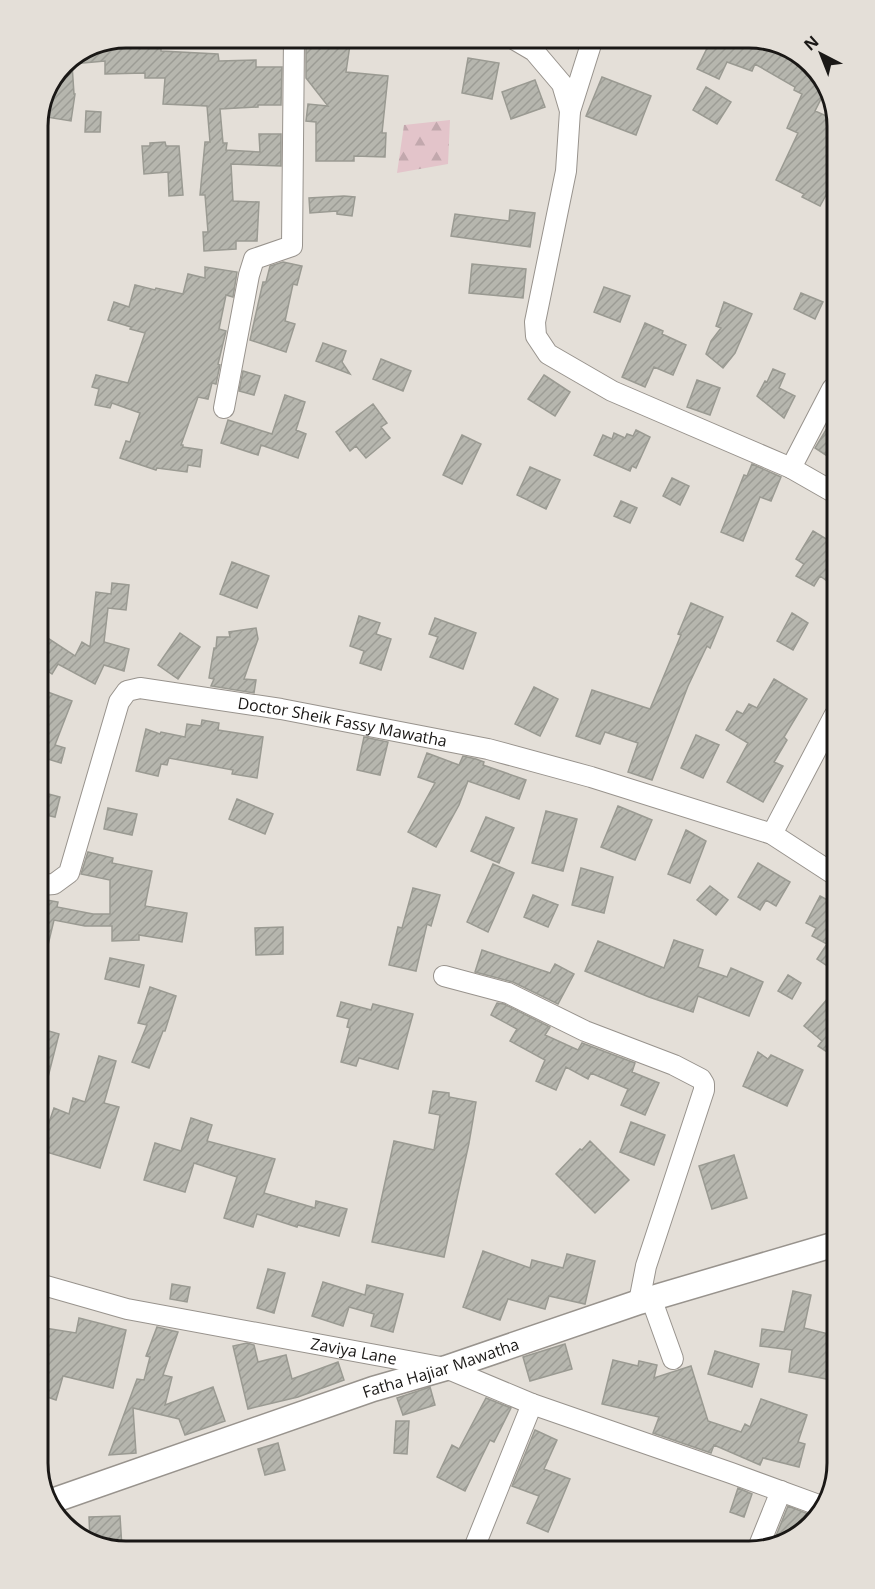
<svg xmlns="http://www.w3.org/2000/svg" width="875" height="1589" font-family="'Open Sans',sans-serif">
	<defs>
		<pattern id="forest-firs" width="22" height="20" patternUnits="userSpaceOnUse" patternTransform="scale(1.5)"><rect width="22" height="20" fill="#e3c4ca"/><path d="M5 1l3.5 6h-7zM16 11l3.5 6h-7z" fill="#c2a8ad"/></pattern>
		<pattern id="building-hatch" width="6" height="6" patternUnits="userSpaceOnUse" patternTransform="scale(1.5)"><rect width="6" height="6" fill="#b6b6ae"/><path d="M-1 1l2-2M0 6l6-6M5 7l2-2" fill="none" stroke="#9c9c95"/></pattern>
	</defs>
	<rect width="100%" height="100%" fill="#e4dfd8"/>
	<path fill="url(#forest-firs)" d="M450,120l-2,44 -51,9 7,-48z"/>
	<path fill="url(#building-hatch)" stroke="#9a9a92" stroke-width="1.5" d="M126,38h35v13l57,3 1,7 37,-1v7h26l-1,38h-23v2l-38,2 3,34h4l-1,7 34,2 -1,-18h22v32l-50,-2 2,37 26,1 -2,39h-21v8l-32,2 -1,-19h5l-3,-37h-5l5,-53h5l-3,-36 -44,-2 2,-26h-20v-5l-40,1v-13l-33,3 2,30h1l-4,27 -31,-5 24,-53z
		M306,38h45l-5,34 42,4 -6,57h4l-1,24 -31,-1v5h-38v-39l-10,-1 2,-17 20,2 -22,-28z
		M712,38h43l48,18 24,31 -12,24 16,7v68l-11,20 -18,-9 2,-3 -28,-14 22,-47 -11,-5 15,-34 -8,-4 1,-3 -40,-23 -3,7 -25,-9 -8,17 -22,-10z
		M468,58l31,5 -7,36 -30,-6z
		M602,77l49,19 -15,39 -50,-19z
		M535,80l10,27 -34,12 -9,-27z
		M706,87l25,15 -14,22 -24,-14z
		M86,111l15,1 -1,20h-15z
		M165,142l1,4h13l4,49 -14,1 -1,-24 -24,2 -2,-28h8v-3z
		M344,196l11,1 -3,19 -15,-2v-3l-27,2 -1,-15z
		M510,210l25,3 -5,34 -79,-11 4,-22 54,7z
		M283,262l19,4 -5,19 -4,-1 -8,37 10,3 -9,28 -36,-12 13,-58h3l4,-16z
		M472,264l54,5 -3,29 -54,-5z
		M205,267l32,5 -4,25 -7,-2 -7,34 7,2 -8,33 2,1 -4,19 -4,-1 -4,16 -10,-2 -17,48h2v2l19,3 -2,17 -12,-2 -1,7 -30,-4 -1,2 -36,-12 6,-17 4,1 10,-29 -28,-10 -2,5 -15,-3 4,-16 -7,-2 4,-12 32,8 17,-50 -15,-4 1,-2 -23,-7 6,-18 15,5 6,-22 20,5 1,-2 27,6 5,-20 17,4z
		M604,287l26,9 -10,26 -26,-10z
		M801,293l22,9 -8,17 -21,-10z
		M724,302l28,12 -17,39 -12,15 -17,-14 5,-13 10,-13 -5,-2z
		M645,323l18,8 -1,3 24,11 -13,30 -19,-8 -9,20 -23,-10z
		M323,343l23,8 -4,11 8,12 -34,-13z
		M381,359l30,12 -8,20 -30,-12z
		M773,369l12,5 -6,14 16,8 -11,22 -27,-22 8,-15 2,1z
		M243,371l17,5 -6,19 -15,-4z
		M544,375l26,17 -15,24 -27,-17z
		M697,380l23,8 -10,27 -23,-8z
		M285,395l20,7 -9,28 10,4 -8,24 -37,-13 -3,10 -37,-12 7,-23 44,14z
		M373,404l14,19 -6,4 9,11 -24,20 -10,-12 -6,5 -14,-19z
		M832,420v39l-17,-11z
		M636,430l14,7 -14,31 -4,-2 -2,5 -36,-16 9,-20 9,4 2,-6 11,5 2,-4 6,2z
		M462,435l19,9 -19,40 -19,-9z
		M752,464l29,13 -10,24 -11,-4 -17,44 -22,-9 23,-57 3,1z
		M530,467l30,13 -14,29 -29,-14z
		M672,478l17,8 -9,19 -17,-9z
		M621,501l16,7 -7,15 -16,-7z
		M813,531l20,12v8l-6,10 6,4v6l-6,10 -7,-5 -6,10 -18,-10 8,-12 -8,-5z
		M232,562l37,14 -12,32 -37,-14z
		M112,583l17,2 -3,25 -18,-2 -4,34 25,7 -5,22 -20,-6 -9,19 -37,-20 -6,10 -12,-8v-33l35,23 7,-14 8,5 6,-55 15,2z
		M691,603l32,14 -13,31 -3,-2 -19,40 -36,94 -24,-8 10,-29 -33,-11 -5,12 -24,-8 16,-46 58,19 31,-74 -3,-1z
		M792,613l16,10 -15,27 -16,-9z
		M359,616l21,7 -4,11 15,5 -10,31 -21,-7 4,-12 -14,-5z
		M435,618l41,15 -13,36 -33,-12 8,-20 -9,-3z
		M256,628l2,11 -14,40 12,1 -2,13 -43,-7 3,-7 -5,-1 5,-30h2l1,-11h13l-1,-5z
		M180,633l20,14 -22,32 -20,-14z
		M774,679l33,20 -23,38 3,3 -13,22 9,4 -20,36 -36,-20 21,-39 -22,-13 11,-19 6,3 6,-10 8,4z
		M534,687l24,12 -18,37 -25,-12z
		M45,691l27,10 -17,44 10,3 -4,15 -20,-6 -1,-63 4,1z
		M202,720l17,3 -1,7 45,7 -6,41 -25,-4 1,-4 -64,-12 -2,7 -6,-1 -3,12 -22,-5 10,-42 14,5 1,-2 24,5 2,-13 14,2z
		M696,735l23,10 -16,33 -22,-10z
		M364,737l24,5 -8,33 -23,-5z
		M427,753l32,12 4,-9 13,3 8,3 -1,3 43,15 -7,19 -51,-18 -9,24 -23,42 -28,-15 27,-49 -17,-6z
		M41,792l19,5 -5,20 -14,-3z
		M237,799l36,15 -8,20 -36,-15z
		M618,806l34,14 -17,40 -34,-13z
		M108,808l29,6 -5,21 -28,-6z
		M546,811l31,8 -14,52 -31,-8z
		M486,817l28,11 -15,35 -28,-12z
		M686,830l20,11 -16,42 -22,-9z
		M88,852l25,6 -1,5 40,8 -7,35 42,7 -5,29 -43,-7v5l-27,1v-15h-27l-31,-6 -7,29 -5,-1 -1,-49 17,3 -1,5 36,7h17v-34l-29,-6z
		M758,863l32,19 -14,24 -10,-6 -6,10 -22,-13z
		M493,864l21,9 -26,59 -21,-10z
		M581,868l32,9 -9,36 -32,-8z
		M710,886l18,14 -12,15 -19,-15z
		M413,888l27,7 -9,31 -4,-2 -11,47 -27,-6 9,-38 4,1z
		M533,895l25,10 -10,22 -24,-10z
		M820,896l15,8v67l-18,-12 10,-15 -15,-8 4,-8 -10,-5z
		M283,927v27l-27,1 -1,-27z
		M674,940l29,10 -5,17 29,10 4,-9 32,14 -14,34 -51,-20 -5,16 -44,-15 -64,-26 13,-30 66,27z
		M482,950l68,23 5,-9 19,10 -16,30 -45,-22 -38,-10z
		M110,958l34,7 -5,22 -34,-8z
		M788,975l13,8 -9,16 -14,-8z
		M150,987l26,9 -11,35h-2l-14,37 -17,-6 15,-37 -9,-2z
		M835,990v67l-17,-11 4,-5 -18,-15z
		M341,1002l30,8 2,-6 40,10 -15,55 -39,-11 -3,8 -15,-4 9,-34 -3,-1 2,-8 -12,-3z
		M497,1003l7,1 46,23 -5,8 33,15 4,-7 53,20 -3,9 27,11 -14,32 -24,-10 7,-16 -37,-16 -3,6 -22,-12 -10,23 -20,-9 9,-21 -35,-19 7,-12 -26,-14z
		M42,1029l17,5 -12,47h-5z
		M758,1052l10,7 3,-4 32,15 -16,36 -44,-20z
		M99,1056l17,5 -12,42 15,4 -19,61 -57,-17v-11l11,-32 15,6 4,-16 12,4z
		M433,1091l16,2v4l27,5 -7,41 -25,114 -72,-15 22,-101 40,9 6,-35 -11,-2z
		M191,1118l21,7 -5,16 68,18 -11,34 51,15 1,-7 31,8 -8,27 -41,-11 -1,2 -40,-13 -4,13 -29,-9 13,-41 -43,-14 -9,29 -41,-12 11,-37 26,8z
		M631,1122l34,13 -11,30 -34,-13z
		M590,1141l39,39 -34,33 -39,-39 24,-25 2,1z
		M734,1155l13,43 -35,11 -13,-43z
		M483,1251l47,17 2,-8 31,8 4,-14 28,7 -10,43 -36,-8 -4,13 -37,-10 -8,21 -37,-13z
		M268,1269l17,4 -11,40 -17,-5z
		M323,1282l42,13 2,-10 36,9 -10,38 -22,-6 3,-12 -25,-7 -6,19 -31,-10z
		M172,1284l18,3 -3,15 -17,-3z
		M793,1291l18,4 -7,33 33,8v45l-48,-9 3,-22 -32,-4 2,-17 22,3z
		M79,1318l47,12 -13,58 -50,-12 -7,24 -12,-4v-68l32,5z
		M157,1327l21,5 -15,43 9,2 -7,28 48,-18 12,34 -40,14 -6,-16 -46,-11 3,45 -27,2 28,-76 7,1 6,-23 -4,-1z
		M247,1343l7,2 4,17 28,-7 6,24 46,-17 6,18 -46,17 -50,12 -15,-63z
		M565,1344l7,25 -42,12 -7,-24z
		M715,1351l44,13 -7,23 -44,-13z
		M613,1360l25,6 1,-5 18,4 -3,13 37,-12 17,55 33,11 4,-8 5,3 11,-28 46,16 -9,27 7,2 -6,23 -36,-9 -3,7 -46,-20 -3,8 -58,-20 6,-16 -57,-13z
		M430,1387l5,18 -32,10 -6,-17z
		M486,1398l25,10 -17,34 -4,-2 -25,51 -28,-14 15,-32 7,4z
		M396,1421h13l-2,33 -13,-1z
		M535,1430l22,10 -13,29 26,10 -22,53 -21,-9 12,-27 -27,-10z
		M278,1443l7,27 -20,5 -7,-26z
		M738,1488l14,6 -8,23 -14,-5z
		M788,1506l23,9 -2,3 4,2 -30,25h-3l-6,-4z
		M120,1516l2,32h-11l-21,-7 -1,-24z"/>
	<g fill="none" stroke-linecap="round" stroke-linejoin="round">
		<defs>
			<g id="minor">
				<path d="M512,38l22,13 28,33 8,27 -4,60 -31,151 1,14 12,18 64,37 179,77 42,24"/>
				<path d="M570,111l23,-73"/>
				<path d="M224,408l25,-133 5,-16 38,-13 2,-208"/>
				<path d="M791,468l41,-79"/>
				<path d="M772,834l62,-118"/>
				<path id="s1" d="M41,885l13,-1 15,-11 50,-171 8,-11 13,-3 141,21 207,40 103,28 181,57 63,41"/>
				<path d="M444,976l64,17 77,38 89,34 27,14 3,5v6l-58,176 -7,36"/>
				<path id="s2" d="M43,1285l84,24 319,59 86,36 199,69 93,34"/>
				<path d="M651,1298l22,61"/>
				<path d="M762,1545l-2,-2 21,-52"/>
				<path d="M474,1548l58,-144"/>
			</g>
			<g id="tertiary">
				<path id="s3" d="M49,1502l324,-113 73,-21 193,-66 197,-58"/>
			</g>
		</defs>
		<use href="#minor" stroke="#98938d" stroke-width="22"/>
		<use href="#tertiary" stroke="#98938d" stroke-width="27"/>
		<use href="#minor" stroke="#fff" stroke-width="20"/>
		<use href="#tertiary" stroke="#fff" stroke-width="24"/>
	</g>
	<g text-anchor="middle" stroke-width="4.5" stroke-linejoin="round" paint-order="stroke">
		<g font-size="16" fill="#1a1816" stroke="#e4dfd8">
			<text dy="6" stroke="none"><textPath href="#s1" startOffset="442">Doctor Sheik Fassy Mawatha</textPath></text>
			<text dy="6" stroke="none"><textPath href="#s2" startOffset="318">Zaviya Lane</textPath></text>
			<text dy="6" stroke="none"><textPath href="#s3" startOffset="414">Fatha Hajiar Mawatha</textPath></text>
		</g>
	</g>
	<path d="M0 0H875V1589H0ZM126 48H749A78 78 0 0 1 827 126V1463A78 78 0 0 1 749 1541H126A78 78 0 0 1 48 1463V126A78 78 0 0 1 126 48Z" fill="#e4dfd8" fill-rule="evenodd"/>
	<path fill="none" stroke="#1a1816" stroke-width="3" d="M126 48H749A78 78 0 0 1 827 126V1463A78 78 0 0 1 749 1541H126A78 78 0 0 1 48 1463V126A78 78 0 0 1 126 48Z"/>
	<g transform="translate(821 54) rotate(318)" stroke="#e4dfd8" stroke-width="4.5" paint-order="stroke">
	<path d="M0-4.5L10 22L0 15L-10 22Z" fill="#1a1816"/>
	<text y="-9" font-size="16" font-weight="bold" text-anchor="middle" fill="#1a1816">N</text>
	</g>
</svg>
